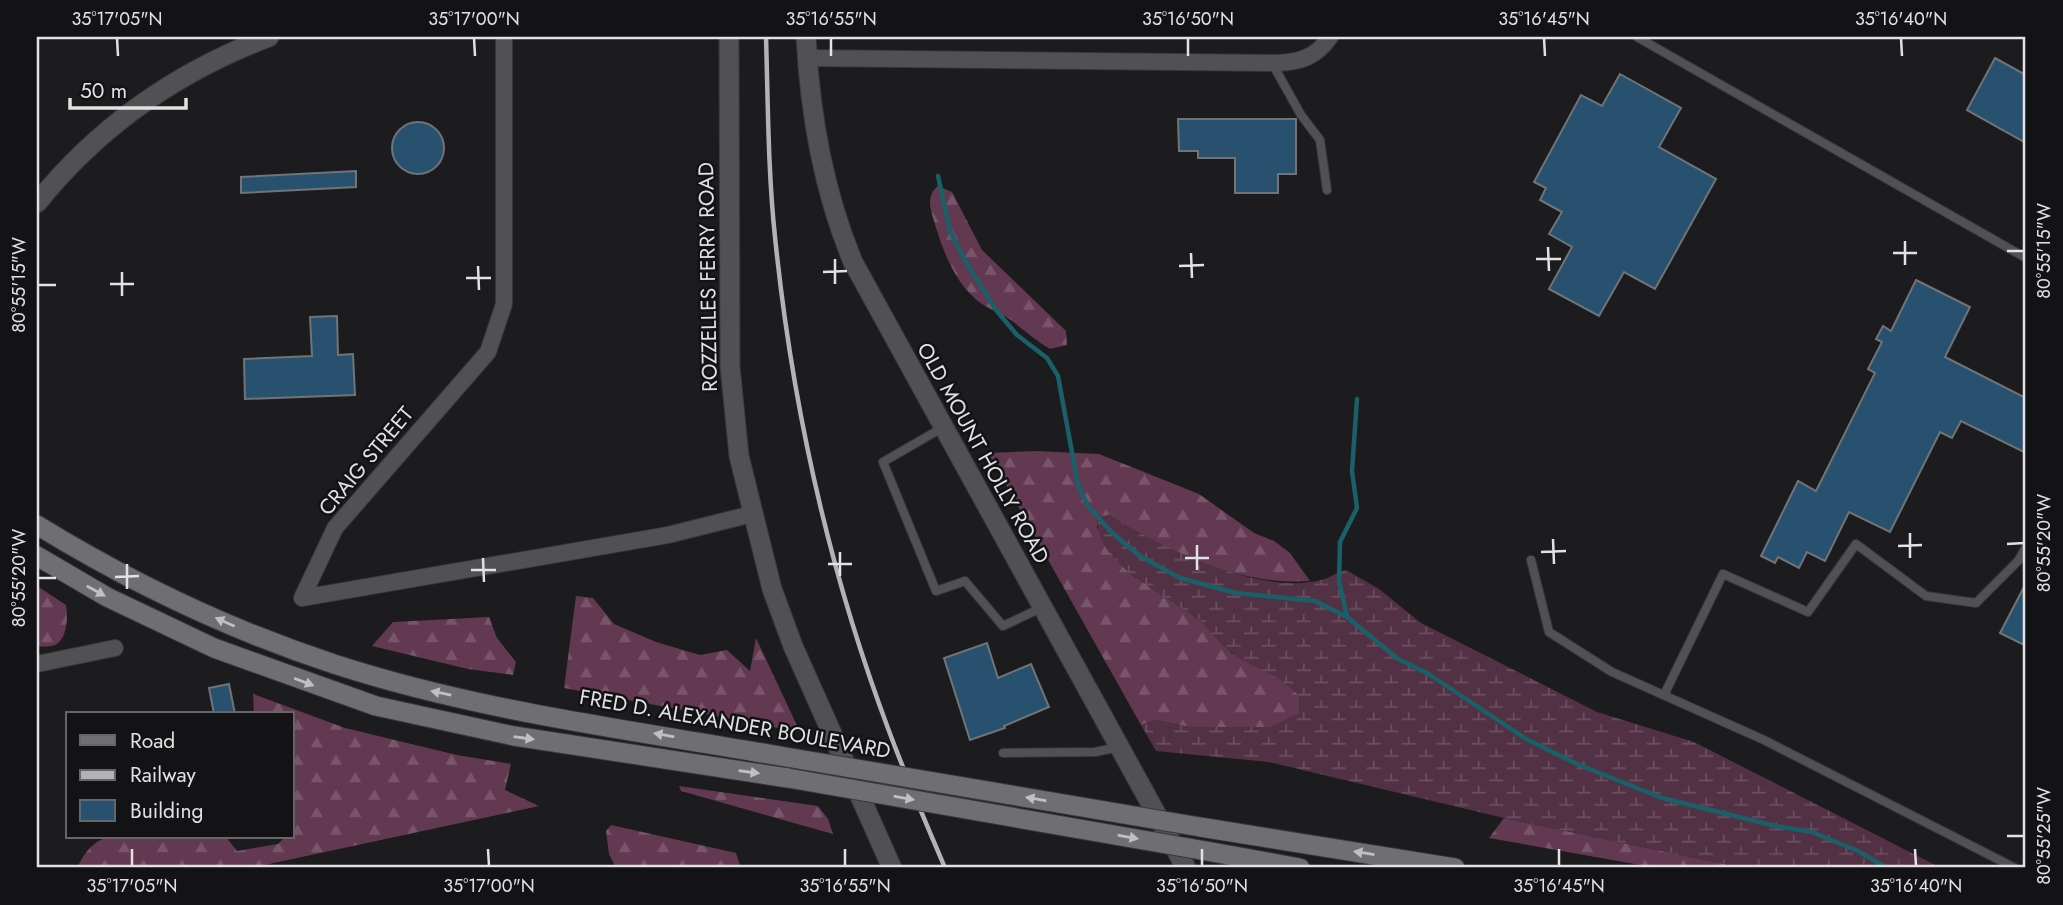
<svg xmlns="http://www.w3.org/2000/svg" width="2063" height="905" font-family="Jost,sans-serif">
	<defs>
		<pattern id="forest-firs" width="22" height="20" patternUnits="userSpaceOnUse" patternTransform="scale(1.75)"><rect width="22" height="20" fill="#623951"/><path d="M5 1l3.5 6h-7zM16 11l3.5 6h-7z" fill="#78556a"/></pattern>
		<pattern id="wetland-marsh" width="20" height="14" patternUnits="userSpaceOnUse" patternTransform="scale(1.75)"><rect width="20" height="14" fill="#533145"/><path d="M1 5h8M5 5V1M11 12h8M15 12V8" fill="none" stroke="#6b4f60"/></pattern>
	</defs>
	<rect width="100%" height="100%" fill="#1c1c1f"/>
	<path fill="url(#forest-firs)" d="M938,186l14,6 30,58 84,81 1,14 -17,4c-15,-9 -26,-19 -39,-29 -9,-6 -20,-10 -29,-16 -27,-19 -39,-53 -48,-83 -4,-13 -8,-25 4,-35z
		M1036,451l63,3 100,40 55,39 20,8 16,12 20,28c-71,5 -142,-29 -201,-66l-11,3 -1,10 36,48 41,25 35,27 22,25 51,25 17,18 1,17 -28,14h-83l-33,-7 -15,5 -153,-272z
		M37,586l29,19c2,10 2,34 -11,40 -4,2 -13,1 -18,2z
		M576,596l17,2 21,26 42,18 44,13 27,-5 23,21 6,-33 44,94 -236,-44z
		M489,617l8,21 19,24 -3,13 -45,-6 -96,-23 21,-24z
		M253,694l92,34 112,27 54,9 -6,26 34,16 -288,62h-174c8,-16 16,-28 34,-31h115l11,14 41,-7 7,-7h7v-123h-38z
		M679,786l139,20 10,13 5,15 -152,-43z
		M1504,818l240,50h-87l-168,-30z
		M611,825l125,28 5,15h-125l-7,-14 -3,-23z"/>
	<path fill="url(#wetland-marsh)" d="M1109,515c52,32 150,81 212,65 9,-2 16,-8 25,-10l33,19 42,34 176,89 97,30 247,126h-197l-240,-50 -235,-56 -113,-11 -15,-26 15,-5 33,7h83l28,-14 -1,-17c-23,-25 -43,-25 -67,-43 -13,-9 -22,-24 -34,-34 -30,-23 -107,-57 -100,-102z"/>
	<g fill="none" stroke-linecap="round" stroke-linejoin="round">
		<path stroke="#1a6069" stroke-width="4.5" d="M938,176l12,55 14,28 32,51 21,25 30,23 11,18 20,109 10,21 23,26 29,24 40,22 56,15 79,8 32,16 51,42 29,14 99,66 51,25 85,34 113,28 37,6 46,19 29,17
			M1347,616l-8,-35 1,-39 17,-34 -5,-37 5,-72"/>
	</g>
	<path fill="#28516f" stroke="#717476" stroke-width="2" d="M1995,58l31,17v68l-59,-33z
		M1620,74l61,34 -22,39 57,32 -61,110 -31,-17 -25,44 -50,-27 23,-42 -23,-13 13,-22 -22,-12 6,-12 -12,-6 47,-87 21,11z
		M1178,119h118v55h-18v19h-43v-35h-37v-7h-19z
		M392 148a26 26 0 1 1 52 0a26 26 0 1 1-52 0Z
		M356,171v16l-115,6v-16z
		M1916,280l54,27 -25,50 81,41v55l-65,-32 -9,17 -12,-6 -50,100 -41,-20 -24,49 -18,-9 -8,16 -21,-11 -3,6 -14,-7 37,-75 18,10 59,-118 -7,-4 14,-27 -6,-3 7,-13 8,5z
		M337,316l1,39 15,-1 2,41 -110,4 -1,-40 68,-3 -2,-39z
		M2026,583v63l-26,-13z
		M987,643l11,35 33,-14 18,43 -45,19 1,2 -35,12 -26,-82z
		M229,684l6,30h-21l-5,-26z"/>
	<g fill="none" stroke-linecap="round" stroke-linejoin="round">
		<defs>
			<path id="service" d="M1637,37l389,221
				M1272,63l29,52 19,25 7,50
				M942,428l-59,34 53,129 29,-10 38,45 40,-19
				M1531,560l18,72 63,40 152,68 251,128
				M1664,695l59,-121 85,38 48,-68 70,52 50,7 42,-42 8,-14
				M1003,753l92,-1 24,-5"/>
			<path id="minor" d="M504,37v267l-16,48 -153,176 -33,70 366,-63 84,-21
				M808,58l469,5c24,-1 39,-6 53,-26
				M37,664l78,-16"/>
			<path id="tertiary" d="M729,37l1,329 9,90 33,133 21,57 99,222
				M806,37c4,78 17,153 47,225l333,606
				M37,203c62,-77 139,-131 232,-166"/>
			<path id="secondary" d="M37,525c93,57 193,105 297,139 144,47 297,66 446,92
				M37,556l70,41 107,51 162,58 138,30 274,42
				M1200,827l255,41
				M1212,852l88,16"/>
		</defs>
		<use href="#service" stroke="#38383b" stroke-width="10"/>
		<use href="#minor" stroke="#38383b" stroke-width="18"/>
		<use href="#tertiary" stroke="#38383b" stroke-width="21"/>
		<use href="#secondary" stroke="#38383b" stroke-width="21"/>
		<use href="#service" stroke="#515052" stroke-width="8"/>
		<use href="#minor" stroke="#515052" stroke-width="16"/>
		<use href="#tertiary" stroke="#515052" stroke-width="19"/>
		<use href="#secondary" stroke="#6f6e70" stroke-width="19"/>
		<path stroke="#b3b3b5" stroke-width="4.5" d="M766,37c2,67 2,134 9,200 17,167 55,337 114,494 17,46 37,92 56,137"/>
		<defs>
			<path id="secondary-bridge" d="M780,756l420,71
				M788,778l424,74"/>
		</defs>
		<use href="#secondary-bridge" stroke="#38383b" stroke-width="21" stroke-linecap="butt"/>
		<use href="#secondary-bridge" stroke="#6f6e70" stroke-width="19"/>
	</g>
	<defs><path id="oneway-solid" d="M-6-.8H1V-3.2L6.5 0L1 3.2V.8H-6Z" transform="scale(1.75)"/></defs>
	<g fill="#c0bfc1">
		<use href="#oneway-solid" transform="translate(96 591) rotate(29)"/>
		<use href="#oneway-solid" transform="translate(225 622) rotate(-156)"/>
		<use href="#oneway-solid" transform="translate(304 682) rotate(21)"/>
		<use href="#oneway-solid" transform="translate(441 693) rotate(-168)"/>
		<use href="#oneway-solid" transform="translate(664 735) rotate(-170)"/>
		<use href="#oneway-solid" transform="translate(524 738) rotate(8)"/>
		<use href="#oneway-solid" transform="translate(749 772) rotate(8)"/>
		<use href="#oneway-solid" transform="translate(904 798) rotate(10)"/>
		<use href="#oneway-solid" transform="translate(1036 799) rotate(-170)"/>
		<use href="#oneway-solid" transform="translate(1128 837) rotate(10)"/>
		<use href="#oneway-solid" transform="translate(1364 853) rotate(-171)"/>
	</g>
	<path fill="none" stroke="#e2e2e4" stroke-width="2.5" d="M117,38l1,18M474,38l1,18M831,38v18M1188,38v18M1544,38l1,18M1901,38l1,18M1905,241v24M1548,247l1,24M2007,251h17M1191,253l1,25M1893,253h24M835,259v25M1536,259h25M478,266l1,24M1179,266l25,-1M122,272v24M823,272l24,-1M466,278h25M110,284h24M38,285h18M1910,533v25M1553,539l1,25M2007,544l17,-1M1197,545v25M1898,546l24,-1M840,552v24M1541,552l25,-1M483,558l1,24M1185,558h24M127,564v25M828,564h24M471,570h25M115,577l24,-1M38,578h18M2007,836h17M132,849v17M488,849l1,17M845,849v17M1202,849v17M1559,849v17M1915,849l1,17"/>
	<g text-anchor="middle" stroke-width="5" stroke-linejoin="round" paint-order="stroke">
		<g font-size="21" fill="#e2e2e4" stroke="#131316">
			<text transform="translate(708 277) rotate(-91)" y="7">ROZZELLES FERRY ROAD</text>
			<text transform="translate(983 453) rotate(61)" y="7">OLD MOUNT HOLLY ROAD</text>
			<text transform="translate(366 461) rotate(-50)" y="7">CRAIG STREET</text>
			<text transform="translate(735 724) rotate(10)" y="7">FRED D. ALEXANDER BOULEVARD</text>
		</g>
	</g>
	<rect width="2063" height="905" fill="none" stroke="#131316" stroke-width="77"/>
	<rect x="66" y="712" width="228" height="126" fill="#131316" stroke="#666668" stroke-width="2"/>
	<rect x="80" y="735" width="35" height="10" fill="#6f6e70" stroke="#666668" stroke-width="2"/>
	<text x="130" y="748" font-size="21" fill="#e2e2e4">Road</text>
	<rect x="80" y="770" width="35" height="10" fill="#b3b3b5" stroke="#666668" stroke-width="2"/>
	<text x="130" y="782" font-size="21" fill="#e2e2e4">Railway</text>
	<rect x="80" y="800" width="35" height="21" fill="#28516f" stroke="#666668" stroke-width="2"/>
	<text x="130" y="818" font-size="21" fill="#e2e2e4">Building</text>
	<path d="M70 98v10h116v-10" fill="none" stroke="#e2e2e4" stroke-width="3.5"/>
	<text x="80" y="98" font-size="21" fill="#e2e2e4" stroke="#131316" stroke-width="5" paint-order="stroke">50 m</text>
	<rect x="38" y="38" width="1986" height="828" fill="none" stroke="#e2e2e4" stroke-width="2.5"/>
	<g font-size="18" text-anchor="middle" fill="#e2e2e4">
		<text x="117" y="25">35°17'05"N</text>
		<text x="474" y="25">35°17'00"N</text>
		<text x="831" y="25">35°16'55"N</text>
		<text x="1188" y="25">35°16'50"N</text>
		<text x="1544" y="25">35°16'45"N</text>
		<text x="1901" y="25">35°16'40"N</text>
		<text transform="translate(2044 251) rotate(-90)" y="6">80°55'15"W</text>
		<text transform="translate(19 285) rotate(-90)" y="6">80°55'15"W</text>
		<text transform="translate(2044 543) rotate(-90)" y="6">80°55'20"W</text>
		<text transform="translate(19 578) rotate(-90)" y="6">80°55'20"W</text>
		<text transform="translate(2044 836) rotate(-90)" y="6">80°55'25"W</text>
		<text x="132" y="892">35°17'05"N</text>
		<text x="489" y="892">35°17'00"N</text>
		<text x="845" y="892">35°16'55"N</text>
		<text x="1202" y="892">35°16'50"N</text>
		<text x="1559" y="892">35°16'45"N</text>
		<text x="1916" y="892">35°16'40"N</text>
	</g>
</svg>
